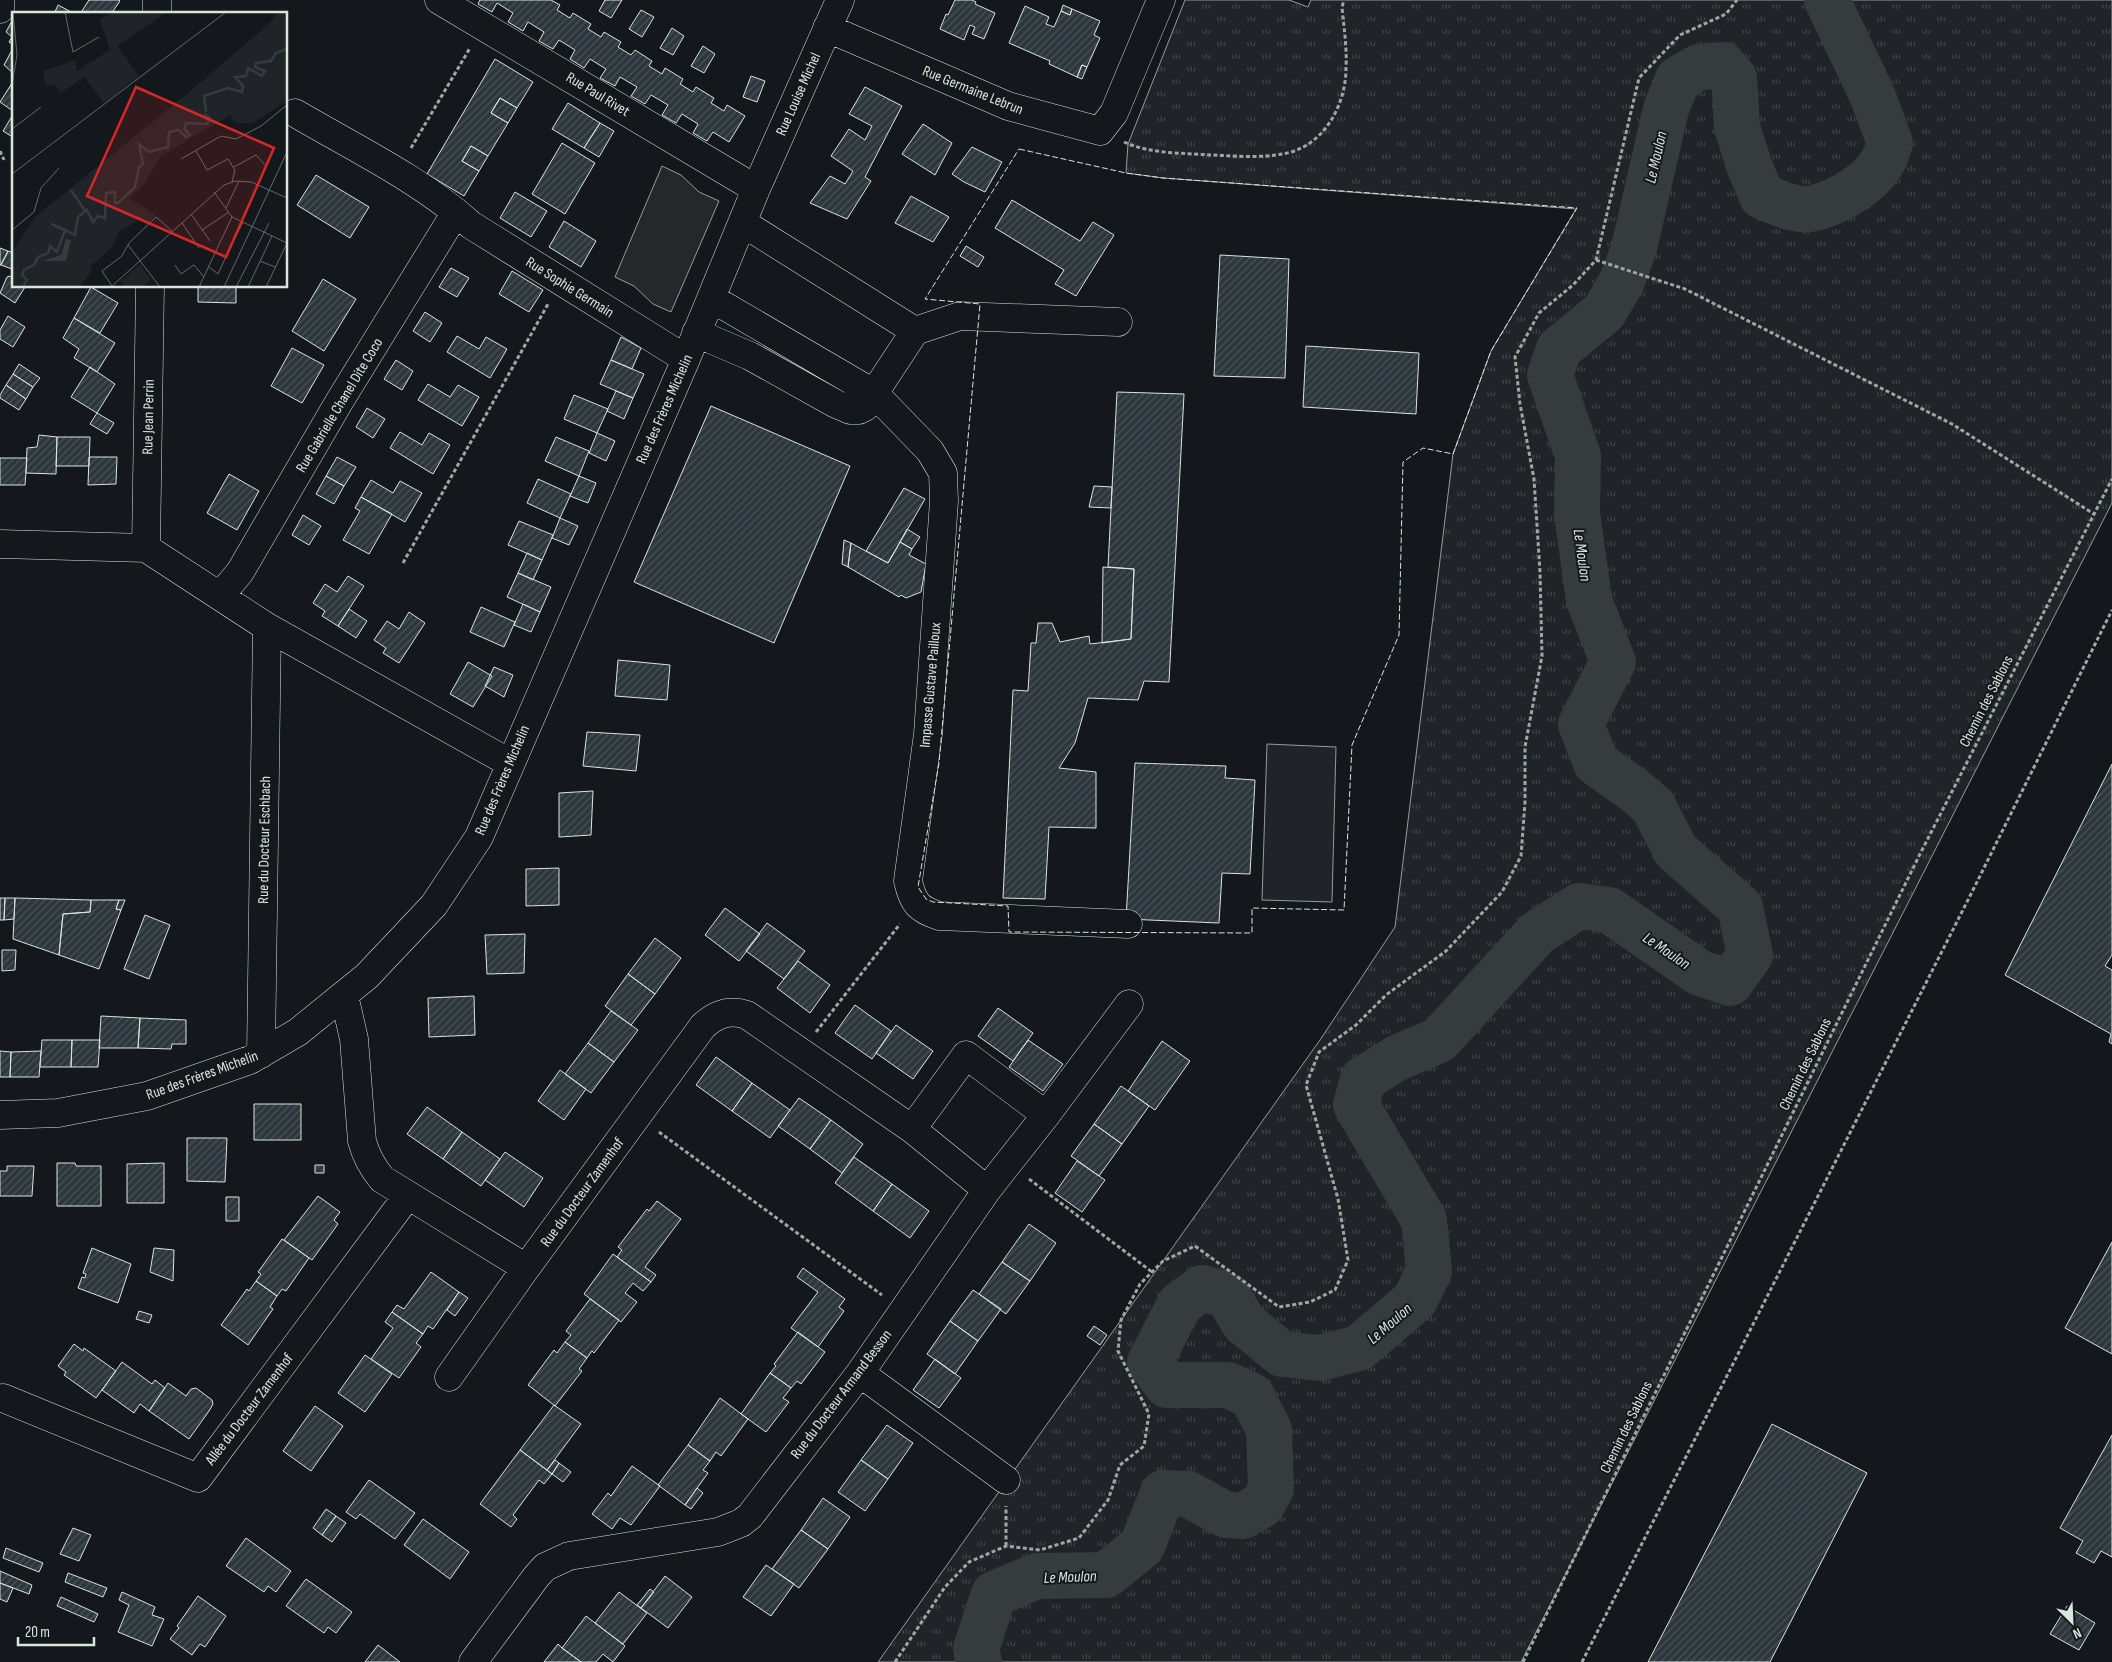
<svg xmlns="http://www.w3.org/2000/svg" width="2112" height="1662" font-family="'Sofia Sans Condensed',sans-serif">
	<defs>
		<pattern id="grass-tufts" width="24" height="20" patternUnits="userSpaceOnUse" patternTransform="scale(1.25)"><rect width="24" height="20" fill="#202428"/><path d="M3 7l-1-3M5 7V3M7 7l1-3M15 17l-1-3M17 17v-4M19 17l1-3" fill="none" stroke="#404447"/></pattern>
		<pattern id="building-hatch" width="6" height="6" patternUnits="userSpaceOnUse" patternTransform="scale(1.25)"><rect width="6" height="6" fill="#2c363c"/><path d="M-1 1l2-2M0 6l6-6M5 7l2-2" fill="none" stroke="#4a5358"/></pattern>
	</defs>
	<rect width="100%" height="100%" fill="#14181c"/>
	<path fill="url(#grass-tufts)" stroke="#939e99" d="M1185,0h104l19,7 3,-7h801v503l-591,1159h-643l442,-622 75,-113 58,-473 38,-103 85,-142 -413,-31 -37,-5 2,-29z"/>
	<path fill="#202428" stroke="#939e99" d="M1267,744l69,3 -4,155 -70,-2z"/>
	<path fill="#24282b" stroke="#939e99" d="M662,166l19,9 18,17 20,9 -48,111 -18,-8 -19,-18 -19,-9z"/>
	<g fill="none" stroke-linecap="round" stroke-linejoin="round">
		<path stroke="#363b3e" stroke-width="46" d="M979,1662l-3,-13 18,-55 43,-18 69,-1 36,-29 21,-53 25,1 38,21 17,1 19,-11 9,-16 -2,-59 -17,-34 -24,-11h-61l-17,-23 30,-58 22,-16 26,8 16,27 38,31 38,4 39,-10 56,-48 14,-29 -5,-51 -68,-115 7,-26 34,-21 42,-18 98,-107 42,-27 30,4 91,63 30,10 20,-28 -10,-48 -64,-56 -23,-45 -19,-16 -38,-27 -15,-39 32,-62 -24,-62 -12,-87 1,-57 -28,-81 9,-26 45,-37 18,-31 12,-33 32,-139 12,-30 21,-12 24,-2 11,13 3,49 12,38 13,31c14,6 33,15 48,13 26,-5 60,-25 73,-48 3,-5 5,-12 7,-18l-17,-46 -46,-97"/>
	</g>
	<path fill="url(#building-hatch)" stroke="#d8e6dc" d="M89,0h30l1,1 -9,13h-31z
		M480,0h71l9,5 -3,5 13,8 3,-5 18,11 -3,5 13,8 3,-5 17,10 -3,5 13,8 4,-5 17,11 -3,5 13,8 3,-6 18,11 -3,5 13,8 3,-5 18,11 -3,5 13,8 3,-6 18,11 -16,26 -16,-10 -6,9 -14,-8 5,-9 -16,-10 -6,9 -14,-8 6,-10 -17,-10 -6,9 -14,-8 6,-9 -17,-10 -5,9 -15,-8 6,-9 -16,-10 -6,9 -14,-9 5,-9 -16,-10 -6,9 -14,-8 5,-9 -16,-10 -5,9 -15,-9 5,-9 -16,-10 -5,9 -14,-8z
		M605,0h17l-11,18 -12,-7z
		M955,0h17l4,2 -1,2 20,9 -11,26 -12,-5 3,-7 -5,-2 -6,15 -24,-11 6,-15 2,1z
		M58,5l17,9h-21z
		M1063,5l9,4 -2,6 -9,-4z
		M1025,6l24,11 -3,7 8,3 7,-16 9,4 2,-6 28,12 -6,14 6,3 -13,29 -5,-2 -5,12 -28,-13 1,-3 -41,-18z
		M641,10l13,7 -12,20 -13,-8z
		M14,17v24l-2,3 -3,-2 3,-5 -6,-5z
		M672,28l12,8 -11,19 -13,-7z
		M703,46l12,8 -11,19 -13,-7z
		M12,50l2,1 -1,22 -9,-8z
		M495,59l38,23 -16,26 -17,-10 -9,15 17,10 -20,33 -17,-10 -9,15 17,10 -15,25 -37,-22z
		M1082,65l5,2 -5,12 -5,-2z
		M751,76l14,5 -8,21 -14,-5z
		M14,80v30l-1,1 -13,-9z
		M865,87l37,19 -37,71 6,4 -24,38 -37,-16 20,-27 15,8 8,-13 -22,-15 18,-27 16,11 7,-14 -23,-12z
		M500,98l17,10 -9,15 -17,-10z
		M568,103l32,20 -16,25 -32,-19z
		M14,113v25l-11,-7z
		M600,123l14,8 -15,26 -15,-9z
		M923,124l29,19 -17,32 -33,-21z
		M562,143l33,20 -30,51 -33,-20z
		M471,146l17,10 -9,15 -17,-10z
		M972,147l30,15 -17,30 -21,-10 -12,-8z
		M316,175l53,32 -19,31 -53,-33z
		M515,192l32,19 -16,26 -31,-19z
		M911,196l38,21 -16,25 -38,-19z
		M1012,200l68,41 13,-19 21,13 -38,61 -21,-12 9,-14 -69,-42z
		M564,221l32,20 -15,26 -32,-20z
		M966,246l18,11 -6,10 -18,-11z
		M0,248l8,3 -7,14h-1z
		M8,251l6,2 -2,16 -11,-4z
		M1220,255l69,4 -4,119 -71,-2z
		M451,268l18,10 -12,19 -18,-10z
		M512,271l31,19 -14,22 -30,-18z
		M10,276l4,3v7l11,1 -10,16 -15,-10 7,-16z
		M323,279l33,20 -32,52 -32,-20z
		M198,286h38v17l-38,-1z
		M91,287l27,16 -18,30 -26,-15z
		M425,312l17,11 -12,19 -17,-11z
		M8,316l17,11 -12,20 -13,-8v-9z
		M74,318l41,25 -18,29 -23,-14 5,-9 -16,-11z
		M457,336l22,13 7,-12 21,12 -17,29 -43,-26z
		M621,337l20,11 -9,21 -21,-9z
		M1306,346l113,7 -3,61 -113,-7z
		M292,348l32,17 -22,38 -31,-17z
		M396,360l17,11 -11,19 -18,-11z
		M611,360l33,14 -11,24 -33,-14z
		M19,364l21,14 -7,9 -20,-13z
		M90,367l25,17 -18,29 -26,-16z
		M13,374l20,13 -7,12 -20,-14z
		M428,384l22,13 8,-12 21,12 -17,29 -44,-26z
		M6,385l20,14 -7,11 -19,-12v-3z
		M616,391l17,7 -9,21 -17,-8z
		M1117,392l67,2 -15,288 -25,-1 -6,19 -50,-2 -13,45 -16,25 37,4v56l-47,-1 -4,72 -42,-1 10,-208 15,1 3,-48h5l2,-20h14l8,19 29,-6 1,8 41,-5 3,-70 -26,-2z
		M574,395l34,14 -11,24 -33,-14z
		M711,406l139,60 -76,177 -140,-61z
		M367,408l18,11 -12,19 -17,-11z
		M97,413l17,10 -7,11 -17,-10z
		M400,432l22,13 7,-12 21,12 -17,29 -43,-26z
		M597,433l18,8 -9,20 -17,-8z
		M39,435l18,2 -1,37 -30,-1 1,-25 10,-1z
		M57,437h33l-1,29h-33z
		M556,437l33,14 -10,25 -34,-15z
		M89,457h28l-1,27 -28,1z
		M337,457l19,10 -12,19 -18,-10z
		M0,458h27l-2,27h-25z
		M229,474l30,17 -22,39 -30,-17z
		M326,476l18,10 -10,18 -18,-10z
		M579,476l17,7 -8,20 -18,-7z
		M538,479l33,15 -11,24 -33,-15z
		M371,480l22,13 7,-12 22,12 -17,29 -44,-25z
		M1094,486l18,1 -1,21 -22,-1z
		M904,488l21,11 -37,64 -22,-12z
		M361,497l31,17 -23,40 -26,-14 17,-29 -5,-3z
		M303,515l18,11 -12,19 -17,-10z
		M560,518l18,8 -9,19 -17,-7z
		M519,521l34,14 -11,25 -34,-15z
		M907,529l13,8 -8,12 -12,-7z
		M844,540l7,3 -3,24 -6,-3z
		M900,542l12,7 -3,6 17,9 -5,28 -15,6 -5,-3 -2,2 -51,-30 3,-24 37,20z
		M527,553l15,7 -9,20 -15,-7z
		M1103,567l31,2 -3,70 -29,4z
		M518,573l33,14 -11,25 -33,-15z
		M348,576l16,10 -26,40 -16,-10 3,-5 -12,-8 12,-19 12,8z
		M523,604l17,8 -9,20 -17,-7z
		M481,607l34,15 -11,25 -34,-15z
		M349,609l18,12 -11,17 -18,-12z
		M409,612l16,11 -26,40 -16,-10 3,-5 -12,-8 13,-19 12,8z
		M618,660l52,5 -3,35 -52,-4z
		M468,662l24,14 -19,31 -23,-13z
		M494,667l19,8 -9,22 -19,-11z
		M587,732l53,3 -4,36 -53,-5z
		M1135,763l91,3 -1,12 30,2 -5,94 -28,-1 -3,50 -93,-4z
		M2112,764v191l-7,11 7,4v74l-3,-2 2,-8 -106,-59z
		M593,791l-2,44 -32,2v-44z
		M559,868v37l-33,1v-37z
		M0,898h5l-1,22h-4z
		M5,898h10l-1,21 -10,1z
		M15,898l76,2 -1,12 -27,2 -4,41 -46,-16z
		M91,900h28l-3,9 5,1 -22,59 -40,-14 4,-41 27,-2z
		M119,900h6l-4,10 -5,-1z
		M725,908l35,26 -21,27 -34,-26z
		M145,915l25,10 -21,54 -25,-10z
		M767,923l38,28 -21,28 -38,-28z
		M525,934l-1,39 -37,1 -2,-39z
		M655,938l26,20 -26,36 -27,-20z
		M2,950h14l-1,20 -13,1z
		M798,961l32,24 -20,28 -33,-25z
		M628,974l27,20 -24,31 -26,-19z
		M474,996l1,39 -46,2 -1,-39z
		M855,1005l36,26 -19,28 -37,-26z
		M998,1008l35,25 -20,28 -35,-25z
		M611,1011l27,19 -24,32 -26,-19z
		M101,1016l39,2 -2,30h-39z
		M140,1018l46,2v24h-14l-1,5 -33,-1z
		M896,1025l37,26 -20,28 -37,-26z
		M42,1040h30l-1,27h-31z
		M72,1040h28l-2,27h-27z
		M1028,1040l35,24 -20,27 -34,-24z
		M1162,1041l28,20 -35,49 -27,-19z
		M588,1043l26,19 -23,31 -26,-19z
		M0,1051l11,1 -1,25h-10z
		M41,1051l-2,26h-29l1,-25z
		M716,1057l36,26 -20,28 -36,-26z
		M560,1070l26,19 -22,31 -26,-19z
		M752,1083l38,27 -20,28 -38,-27z
		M1121,1086l28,20 -27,38 -28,-20z
		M799,1098l32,22 -21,29 -32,-23z
		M254,1104h47v36h-47z
		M427,1107l35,25 -19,27 -36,-25z
		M831,1120l32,24 -21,29 -32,-24z
		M1094,1124l28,20 -23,32 -28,-20z
		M462,1132l38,27 -19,27 -38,-27z
		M187,1138h40l-2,44 -38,-1z
		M505,1152l38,26 -19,29 -39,-27z
		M854,1157l38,27 -19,27 -38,-28z
		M1077,1161l28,19 -23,32 -27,-19z
		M57,1163h18l1,3h25v40h-44z
		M164,1163v40h-37v-39z
		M315,1165h9v8h-9z
		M7,1166h27l-2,30h-32v-25h7z
		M892,1184l37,27 -19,27 -37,-27z
		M318,1196l22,16 -6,8 4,4 -26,36 -28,-20z
		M226,1197h13v24h-13z
		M657,1201l24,18 -36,48 11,8 -5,7 -34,-25 5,-7 -4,-3 29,-38 2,2z
		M1029,1224l27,19 -26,38 -28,-19z
		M282,1239l27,19 -23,33 -4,-2 -5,7 -21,-15 5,-7 -3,-2z
		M2112,1242v112l-47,-26z
		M92,1248l39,16 -13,39 -40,-15 4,-11 3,1 1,-4 -3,-1z
		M154,1248l20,2 -1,31 -23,-9z
		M613,1254l38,28 -8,9 -10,-8 -8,10 12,9 -16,20 -37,-28z
		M1002,1262l28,19 -24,33 -27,-20z
		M803,1268l42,31 -6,8 5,4 -26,36 -27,-19 27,-36 -21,-15z
		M431,1272l28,20 -26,37 -5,-3 -5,8 -31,-22 5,-7 7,4z
		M256,1281l21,15 -7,11 3,2 -25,36 -27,-20 26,-36 2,2z
		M973,1290l28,19 -23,32 -28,-20z
		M459,1292l9,6 -13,18 -8,-6z
		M590,1299l29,21 -25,33 -2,-2 -5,7 -22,-16 6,-7 -5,-4z
		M139,1311l13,4 -3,8 -13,-4z
		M392,1312l31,22 -7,9 5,4 -22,31 -28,-19 22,-31 -8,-6z
		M950,1321l28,20 -23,33 -28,-20z
		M1094,1326l13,9 -7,10 -13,-9z
		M798,1332l27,20 -24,32 -4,-3 -6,7 -21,-15 6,-7 -2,-2z
		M565,1342l22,16 -8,11 3,2 -27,35 -27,-21 26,-35 3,3z
		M74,1344l9,7 1,-3 32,23 -20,27 -32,-23 2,-3 -8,-6z
		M365,1355l27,19 -27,38 -27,-19z
		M935,1359l26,19 -22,30 -26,-18z
		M122,1362l30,22 3,-4 10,8 -16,23 -9,-7 -6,9 -32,-23z
		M770,1373l21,15 -8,10 6,4 -23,30 -25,-18z
		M168,1383l18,13 5,-7 5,-1 16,12 1,4 -4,7 -20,28 -40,-28z
		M720,1398l28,21 -27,37 -5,-4 -6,9 -22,-16z
		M554,1405l27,19 -34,46 -27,-20z
		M315,1406l28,20 -32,45 -28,-20z
		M1772,1424l95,49 -97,189h-122z
		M887,1425l26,18 -25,36 -27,-19z
		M2112,1435v122l-11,-6 -7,12 -18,-10 7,-12 -23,-13z
		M688,1445l22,16 -7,9 5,3 -23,32 -27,-20z
		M520,1450l32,24 -8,10 -5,-4 -26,35 4,4 -6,8 -31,-23z
		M555,1460l4,3 -7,11 -5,-4z
		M861,1460l27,19 -23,32 -27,-19z
		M559,1463l12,9 -8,10 -11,-8z
		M632,1466l28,20 -29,39 -11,-7 -8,11 -20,-15 16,-21 3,3z
		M369,1480l46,33 -20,26 -35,-25 -4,5 -10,-7z
		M697,1488l6,5 -12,16 -6,-4z
		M823,1498l27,19 -22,32 -27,-19z
		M326,1509l10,7 -14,19 -9,-7z
		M336,1516l10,7 -14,19 -10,-7z
		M423,1519l46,33 -19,27 -46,-34z
		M73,1528l18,7 -12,26 -19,-7z
		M801,1530l27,19 -29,39 -27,-19z
		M246,1538l45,33 -15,21 -8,-6 -4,6 -38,-26z
		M6,1548l37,15 -4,9 -36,-14z
		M766,1565l28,19 -23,32 -28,-19z
		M0,1571l32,14 -3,9 -29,-11z
		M68,1573l39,15 -4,9 -38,-15z
		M665,1576l27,21 -24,31 -27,-20z
		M306,1579l46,33 -16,21 -8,-6 -4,6 -38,-27z
		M0,1583l13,5 -6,14 -7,-3z
		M650,1589l4,3 -13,16 -4,-3z
		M122,1592l33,15 -3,8 12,4 -12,27 -34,-14 11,-27 -10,-5z
		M619,1592l28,21 -24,31 -28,-21z
		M198,1596l28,20 -21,31 -5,-3 -8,11 -22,-16 9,-11 -2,-2z
		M61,1597l37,17 -4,8 -37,-16z
		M2067,1606l28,17 -16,27 -29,-16z
		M586,1616l39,30 -12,16 -10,-8 -7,8h-15l-19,-14z
		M558,1644l4,4 19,14h-37z
		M378,1645l22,17h-35z"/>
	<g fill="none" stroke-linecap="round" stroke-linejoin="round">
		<defs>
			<path id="minor" d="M439,0l317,189
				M0,9v-9
				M157,14v-14
				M827,28l181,78 92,25 14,-18 47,-113
				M295,113c56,33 128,68 176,112l215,134
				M711,298l164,96 55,57 13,22 1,28 -16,233 -20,147c5,22 10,28 31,35l189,8
				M915,331l45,-15 158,6
				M696,333l54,23 86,48 14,6h9l6,-3 50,-76 -172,-108
				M0,544l146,4 121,79 243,136
				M146,548l4,-262
				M220,596l20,-24 99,-170 117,-190
				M344,995l10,44 8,102c4,15 10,26 20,38l144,89 177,-242c13,-12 27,-17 44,-11l165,114 75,61
				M261,1054l6,-427
				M0,1115l58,-2 89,-17 103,-36 48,-28 69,-56 67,-71 45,-68 207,-478 70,-170 84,-189
				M912,1129l54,-74 80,60
				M860,1373l146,107
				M449,1377l77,-109
				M3,1398l195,80 210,-283
				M473,1662l63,-85 9,-10 24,-11 149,-24 23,-9 9,-7 110,-143 127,-183 59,-75 83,-111"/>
		</defs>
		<use href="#minor" stroke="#d8e6dc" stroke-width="29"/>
		<path stroke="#9da8a2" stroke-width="3" stroke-dasharray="4 2.5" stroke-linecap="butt" d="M1124,142c26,12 59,11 87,13 26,1 54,4 80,-3 35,-10 55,-49 55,-84 1,-20 -2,-40 -4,-61l2,-7
			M411,148l59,-100
			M0,151l4,9
			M1596,260l89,29 267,135 142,90
			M403,563l145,-259
			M816,1032l84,-108
			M659,1132l223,163
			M1029,1179l123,93
			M1006,1546v-40
			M895,1662l50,-75 24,-25 37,-16 34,4 39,-12 29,-38 12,-35 24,-19 5,-32 -31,-63 3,-31 19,-36 23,-23 32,-15 84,61 31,-5 25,-12 13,-30 -10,-61 -32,-114 13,-33 37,-27 30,-30 60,-44 56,-59 19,-36 4,-54v-55l17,-91 -2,-84 -6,-93 -14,-75 -5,-47 24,-44 34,-28 23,-25 43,-182 41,-43 46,-21 11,-14
			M1523,1662l397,-808 192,-375
			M1582,1662l390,-770 140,-282"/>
		<use href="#minor" stroke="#14181c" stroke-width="28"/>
		<path stroke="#d8e6dc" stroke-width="1" stroke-dasharray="6 2.5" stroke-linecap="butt" d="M1019,149l107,24 37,5 414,30 -86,143 -38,103 -30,-6 -20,14 -4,173 -47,110 -8,165 -92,-2v25l-243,-1 -1,-26 -75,-4 -7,-3 -8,-12 21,-124 41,-459 -55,-5z"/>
	</g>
	<g text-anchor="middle" stroke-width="4" stroke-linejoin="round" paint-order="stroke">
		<g font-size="15" fill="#d8e6dc" stroke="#14181c">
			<text transform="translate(973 90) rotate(22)" y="5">Rue Germaine Lebrun</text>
			<text transform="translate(598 94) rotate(31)" y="5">Rue Paul Rivet</text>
			<text transform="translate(798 94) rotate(-66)" y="5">Rue Louise Michel</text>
			<text transform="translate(570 287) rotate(32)" y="5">Rue Sophie Germain</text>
			<text transform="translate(339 405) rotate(-59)" y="5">Rue Gabrielle Chanel Dite Coco</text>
			<text transform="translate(664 409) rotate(-66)" y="5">Rue des Frères Michelin</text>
			<text transform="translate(148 417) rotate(-89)" y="5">Rue Jean Perrin</text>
			<text transform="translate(930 685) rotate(-85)" y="5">Impasse Gustave Pailloux</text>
			<text transform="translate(1986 701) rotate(-63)" y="5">Chemin des Sablons</text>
			<text transform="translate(502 780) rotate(-67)" y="5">Rue des Frères Michelin</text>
			<text transform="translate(264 840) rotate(-89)" y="5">Rue du Docteur Eschbach</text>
			<text transform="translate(1805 1064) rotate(-64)" y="5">Chemin des Sablons</text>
			<text transform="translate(202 1075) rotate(-20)" y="5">Rue des Frères Michelin</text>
			<text transform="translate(582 1192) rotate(-54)" y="5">Rue du Docteur Zamenhof</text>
			<text transform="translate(841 1394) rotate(-53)" y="5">Rue du Docteur Armand Besson</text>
			<text transform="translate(249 1409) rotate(-53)" y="5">Allée du Docteur Zamenhof</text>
			<text transform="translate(1626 1427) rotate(-64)" y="5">Chemin des Sablons</text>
		</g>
		<g font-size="16" font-style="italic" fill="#d8e6dc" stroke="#14181c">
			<text transform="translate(1655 157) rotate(-77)" y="6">Le Moulon</text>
			<text transform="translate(1583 555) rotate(82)" y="6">Le Moulon</text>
			<text transform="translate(1667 950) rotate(34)" y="6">Le Moulon</text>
			<text transform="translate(1389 1323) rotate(-41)" y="6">Le Moulon</text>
			<text transform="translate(1070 1576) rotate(-2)" y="6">Le Moulon</text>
		</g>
	</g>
	<g transform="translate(12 12)">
		<rect width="275" height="275" fill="#14181c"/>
		<path d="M102,0h53l-50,34 22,30 -35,27 -20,-26 -23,16 -7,-8 -8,1 -3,-15 32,-11 2,11 33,-21 -10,-30zM266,0h9v89l-34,22h-17l-6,-8 -69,41 -17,29 -15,13 27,17 -10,10 -6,-6 -21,13 -7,15 -22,20 2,4 -13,16h-67v-35l23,-35 152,-123 83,-71zM128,252l11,16 -9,7h-18l-3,-6z" fill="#202428"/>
		<path d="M54,227l5,1 -5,21h-24l19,-6z" fill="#363b3e"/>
		<path fill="none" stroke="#363b3e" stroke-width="2.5" d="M194,100l-2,-16 24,-8 14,4 1,-6 -8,-9 11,-1 2,-8 14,8 3,-5 -10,-4 1,-4 15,-2 5,-8 11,-4M59,178l15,22M39,212l14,6M11,275l4,-7 -5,-5 2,-5 10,-5 4,-8 10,-4 2,-7 7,6 8,-22 10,5 3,-18 9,-7 6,12 5,-6 7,2 1,-25 9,-1v11h3l17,-16 4,-20 4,-3 -4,-20 10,8 19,-5 1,-15 10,-2 7,7 4,-2 -6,-6 2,-6 21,1 3,-6 -6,-4"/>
		<path fill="none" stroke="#626a69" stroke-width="1" d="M53,0l8,40 26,-15M0,73l5,-30 -4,-43M0,117l29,-22M184,139l11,19 21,-11 7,11 -3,12M169,147l40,-23 15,3 25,-13 26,-21M222,155l22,-12 10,11M0,162l214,-162M202,180l18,25 55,26M214,196l13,-27M179,202l19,27M170,211l17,25M0,218l22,-18 7,-24 18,-20M190,218l27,-18M222,228l9,-18M116,233l32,42M248,249l15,6M163,253l6,9 13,-9 10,12M197,255l9,7 10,-22M100,274l-10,-15 20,-15 7,-13 27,-26 16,14M99,275l113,-102 12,-4 15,1 36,16M187,275l33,-70M212,275l63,-135M224,275l33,-64M236,275l24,-51M254,275l21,-44"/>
		<path fill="#d62828" fill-opacity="0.15" stroke="#d62828" stroke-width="2.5" d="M124,75l138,61 -48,109 -139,-61z"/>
		<rect width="275" height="275" fill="none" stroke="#d8e6dc" stroke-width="2.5"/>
	</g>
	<g transform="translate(2072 1622) rotate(156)" stroke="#14181c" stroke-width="4" paint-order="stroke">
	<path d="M0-4L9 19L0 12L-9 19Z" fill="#d8e6dc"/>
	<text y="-8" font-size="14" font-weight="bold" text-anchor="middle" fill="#d8e6dc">N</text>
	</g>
	<path d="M18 1637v8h76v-8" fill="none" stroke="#d8e6dc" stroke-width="2.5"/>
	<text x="25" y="1637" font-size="15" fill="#d8e6dc" stroke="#14181c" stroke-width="4" paint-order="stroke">20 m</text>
</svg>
